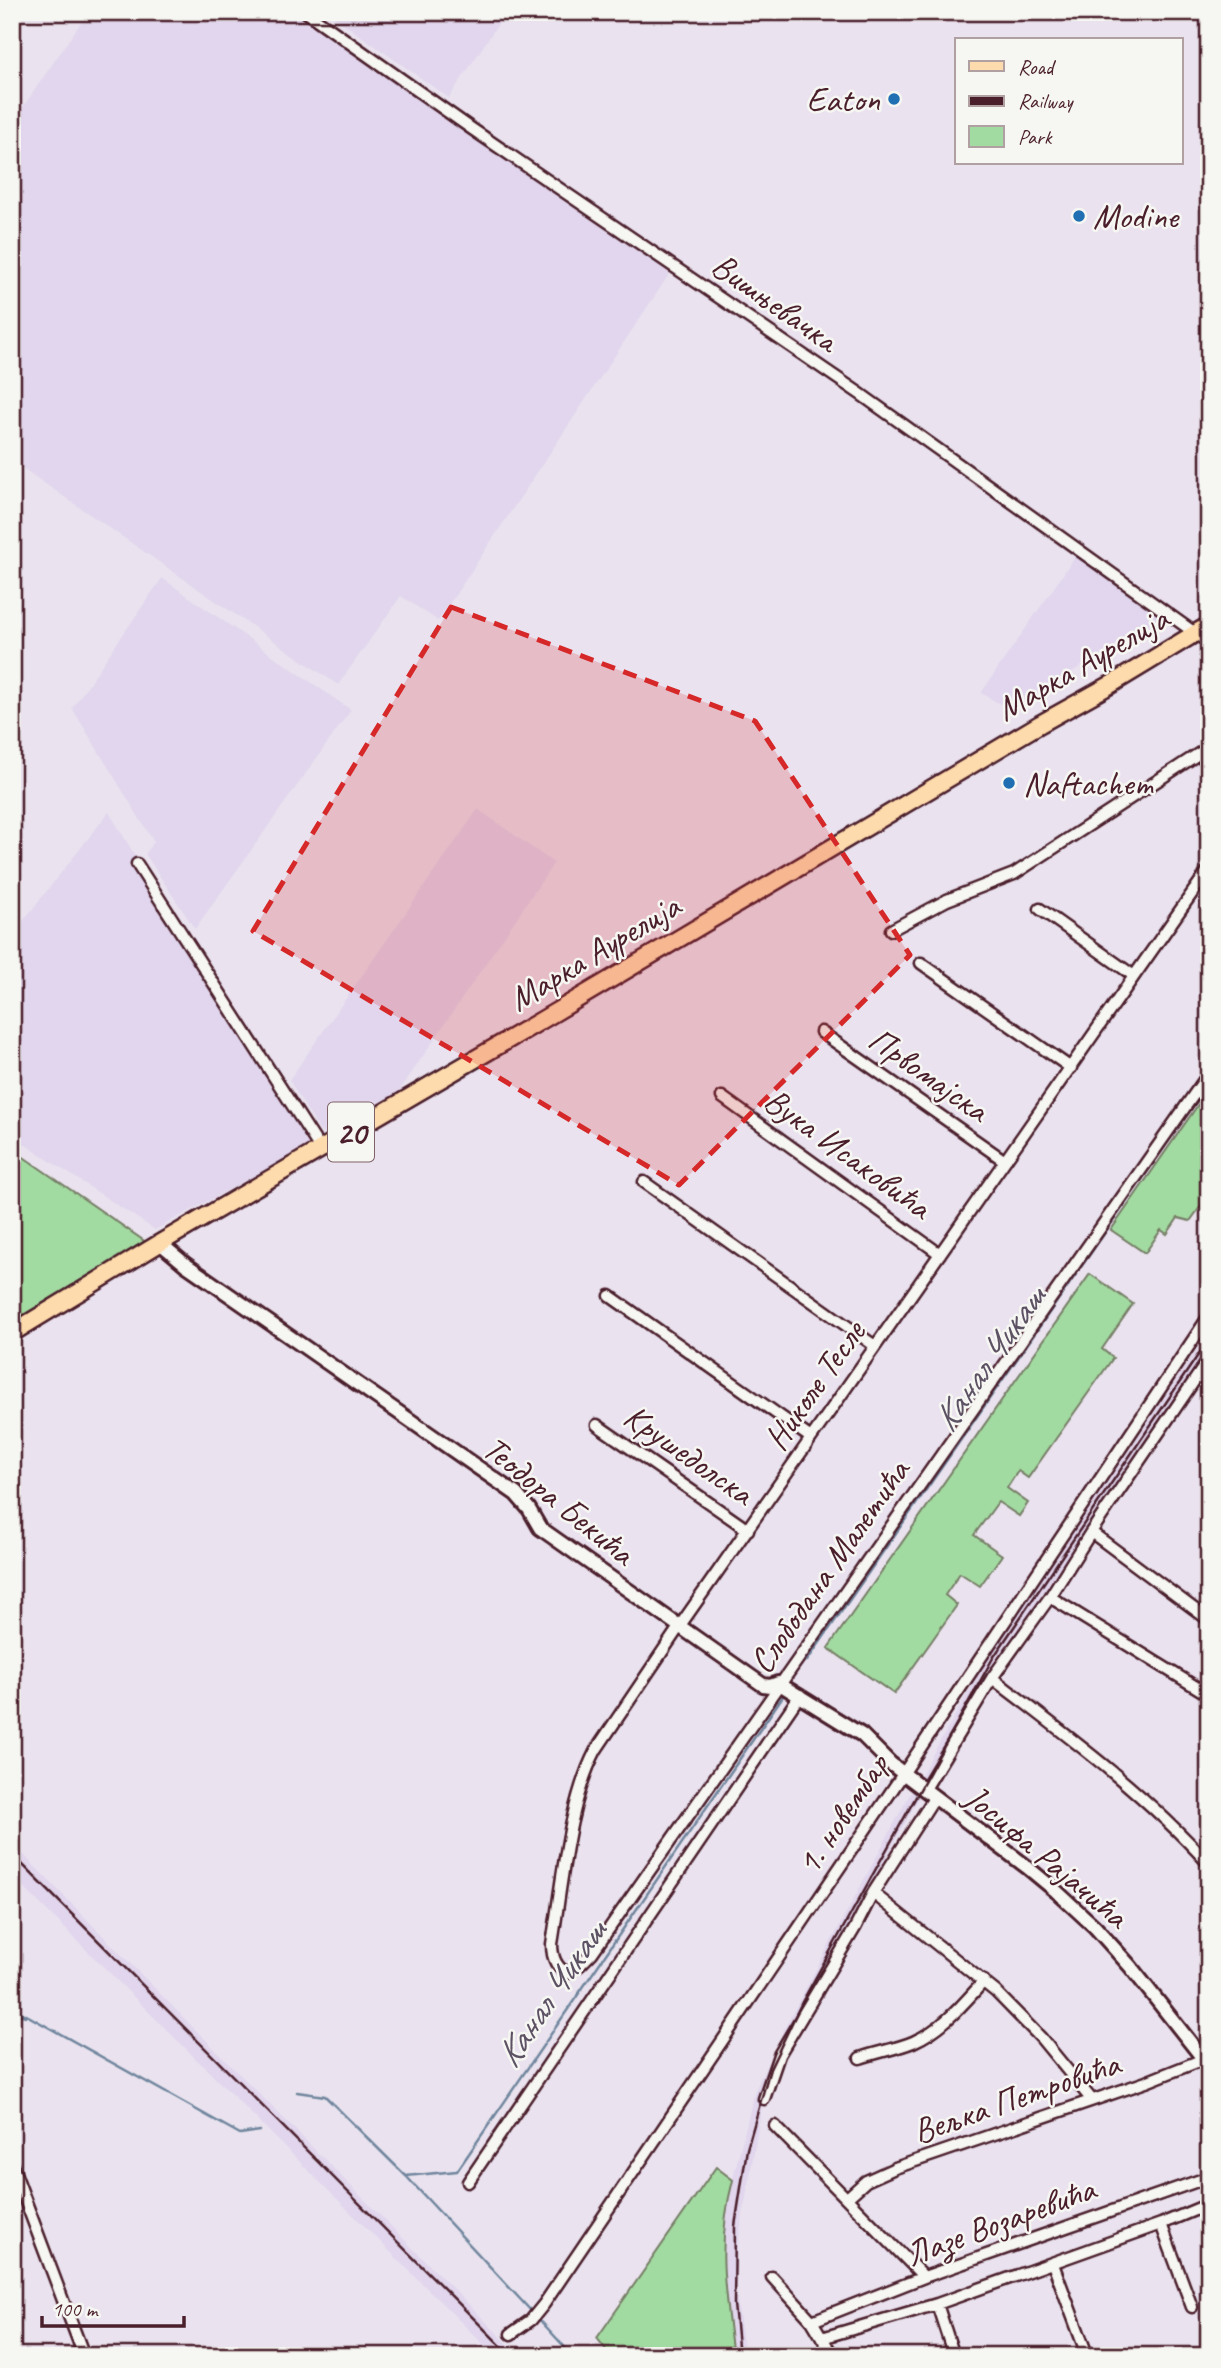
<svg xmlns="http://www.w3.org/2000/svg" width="1221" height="2368" font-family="Caveat,sans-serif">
	<rect width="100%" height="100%" fill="#eae3ef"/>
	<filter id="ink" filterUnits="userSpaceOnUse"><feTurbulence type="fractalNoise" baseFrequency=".0143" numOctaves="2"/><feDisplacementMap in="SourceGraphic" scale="14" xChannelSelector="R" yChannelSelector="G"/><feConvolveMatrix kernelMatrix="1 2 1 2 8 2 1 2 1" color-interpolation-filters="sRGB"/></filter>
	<g filter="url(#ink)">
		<path fill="#e1d6ed" d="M88,12h206l376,261 -232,348 -37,-25 -63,89 -326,-224v-338z
			M327,12h179l-57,86z
			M1077,554l88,61 -155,95 -29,-17z
			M162,578l189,132 -156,219 -50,-75 9,-12 -82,-134z
			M478,809l76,54 -154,227 -70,46 -10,-4 -31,-52z
			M109,812l200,334 -154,84 -143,-94v-19l9,-14 -9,-10v-158z
			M1209,1332v14l-233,347 -200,366 -11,30 -28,160 -1,44 9,63h-12l-11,-106 4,-44 29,-116 28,-59 128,-239 75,-131z
			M12,1843l164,167 344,346h-25l-483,-480z"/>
		<path fill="#a2dba1" stroke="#767d66" stroke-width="2" d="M1209,1089v106l-19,26 -12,-3 -11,16 -6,-4 -16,23 -34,-23z
			M12,1149l138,96 -138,77z
			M1090,1274l43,30 -31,45 11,9 -85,120 -10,-7 -11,17 21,15 -9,13 -21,-14 -24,33 28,20 -22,31 -20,-13 -15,22 12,10 -63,89 -66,-46z
			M716,2167l17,13c-17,63 -8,113 0,176h-122l-14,-18z"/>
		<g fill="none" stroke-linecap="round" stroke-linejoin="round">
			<path stroke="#6f859d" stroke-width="2.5" d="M807,1661l402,-578
				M12,2007l228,127 20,-3
				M12,2013l14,3
				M297,2092l28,4 81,80 51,-5 328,-478
				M406,2176l126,136
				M537,2317l36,39"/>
			<defs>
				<path id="minor" d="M306,12l166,117 387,264 350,250
					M137,864l184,286
					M1209,869l-530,758 -83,123c-28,53 -34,134 -44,194 0,12 3,24 16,29l12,-8 12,-12 617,-880
					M1040,909l94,67
					M891,930l56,-30 67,-26 195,-127
					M921,963l150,105
					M821,1032l184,129
					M722,1097l218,157
					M644,1182l231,164
					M610,1296l201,142
					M597,1425l151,105
					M1091,1532l118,88
					M1050,1597l159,98
					M992,1678c76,58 153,115 217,186
					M925,1789l67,-111 58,-81 41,-65 118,-173
					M873,1893l123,99 45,46 50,61
					M860,2058c17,-6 36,-9 53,-16 30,-13 50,-38 71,-61
					M764,2099l15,-44 76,-127 18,-35 61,-95
					M775,2126l149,151
					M12,2165l72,191
					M468,2182l332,-487
					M847,2198l19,-17 29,-13 251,-86 63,-25
					M1161,2224l31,83
					M1053,2264l33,88
					M772,2277l40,44 21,35
					M937,2304l17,52
					M812,2321l112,-44 285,-100
					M511,2334l20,-14 13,-16 359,-530 306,-458
					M822,2338l115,-34 224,-80 48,-20"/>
				<path id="tertiary" d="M160,1243l25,21 331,230 13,15 11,19 223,157 7,1 8,-3 84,52 29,29 136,103 29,24 39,36 35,39 79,100"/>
				<path id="primary" d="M12,1333l148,-90 382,-223 498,-296 70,-39 99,-60"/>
			</defs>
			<use href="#minor" stroke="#4a1f2b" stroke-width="15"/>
			<use href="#tertiary" stroke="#4a1f2b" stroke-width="18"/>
			<use href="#primary" stroke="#4a1f2b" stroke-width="21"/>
			<use href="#minor" stroke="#f6f6f2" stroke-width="10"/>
			<use href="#tertiary" stroke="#f6f6f2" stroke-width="12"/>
			<use href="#primary" stroke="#fedbac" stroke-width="16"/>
			<path stroke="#4a1f2b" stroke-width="2.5" d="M12,1854l499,502
				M739,2356l-5,-52 1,-78 12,-77 23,-80 32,-67 191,-344 216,-319"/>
		</g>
	</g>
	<path fill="#d62828" fill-opacity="0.2" stroke="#d62828" stroke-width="5" stroke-dasharray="14 9" stroke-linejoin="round" d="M451,607l304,114 155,234 -231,230 -426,-254z"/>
	<g fill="#1f6fb2" stroke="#f6f6f2" stroke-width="2.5">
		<circle cx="894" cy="99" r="7"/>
		<circle cx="1079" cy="216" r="7"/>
		<circle cx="1009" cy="783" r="7"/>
	</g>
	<g text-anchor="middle" stroke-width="5" stroke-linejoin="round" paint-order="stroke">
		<rect fill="#f6f6f2" stroke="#7e6067" stroke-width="2" x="328" y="1102.5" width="46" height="59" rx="5"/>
		<g font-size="33" font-weight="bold" fill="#4a1f2b">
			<text x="351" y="1144">20</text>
		</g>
		<g font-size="35" fill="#4a1f2b" stroke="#f6f6f2" text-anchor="start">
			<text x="880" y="111" text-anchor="end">Eaton</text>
			<text x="1093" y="228">Modine</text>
			<text x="1023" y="795">Naftachem</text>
		</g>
		<g font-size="35" fill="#4a1f2b" stroke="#f6f6f2">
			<text transform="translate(775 302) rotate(35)" y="12">Вишњевачка</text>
			<text transform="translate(1082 663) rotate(-30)" y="12">Марка Аурелија</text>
			<text transform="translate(594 952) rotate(-31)" y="12">Марка Аурелија</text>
			<text transform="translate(929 1074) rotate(35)" y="12">Првомајска</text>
			<text transform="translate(848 1153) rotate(36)" y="12">Вука Исаковића</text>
			<text transform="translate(814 1385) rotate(-55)" y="12">Николе Тесле</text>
			<text transform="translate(689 1454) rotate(35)" y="12">Крушедолска</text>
			<text transform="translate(559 1500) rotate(39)" y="12">Теодора Бекића</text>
			<text transform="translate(829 1566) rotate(-55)" y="12">Слободана Малетића</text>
			<text transform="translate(842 1814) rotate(-56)" y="12">1. новембар</text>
			<text transform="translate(1047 1856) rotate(40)" y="12">Јосифа Рајачића</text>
			<text transform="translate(1016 2097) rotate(-19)" y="12">Вељка Петровића</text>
			<text transform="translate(1000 2221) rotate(-20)" y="12">Лазе Возаревића</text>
		</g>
		<g font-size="37" font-style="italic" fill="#5d5264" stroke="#f6f6f2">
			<text transform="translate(988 1358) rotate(-55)" y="13">Канал Чикаш</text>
			<text transform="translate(550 1993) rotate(-56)" y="13">Канал Чикаш</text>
		</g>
	</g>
	<rect width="1221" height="2368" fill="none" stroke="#f6f6f2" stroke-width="42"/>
	<rect x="21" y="21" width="1179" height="2326" fill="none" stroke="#4a1f2b" stroke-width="2.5" filter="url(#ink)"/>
	<rect x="955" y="38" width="228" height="126" fill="#f6f6f2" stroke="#b1a0a2" stroke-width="2"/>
	<rect x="969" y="61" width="35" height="10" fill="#fedbac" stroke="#b1a0a2" stroke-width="2"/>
	<text x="1018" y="74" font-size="21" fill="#4a1f2b">Road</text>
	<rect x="969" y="96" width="35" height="10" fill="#4a1f2b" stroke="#b1a0a2" stroke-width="2"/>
	<text x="1018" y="108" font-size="21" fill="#4a1f2b">Railway</text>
	<rect x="969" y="126" width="35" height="21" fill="#a2dba1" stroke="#b1a0a2" stroke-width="2"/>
	<text x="1018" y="144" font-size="21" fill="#4a1f2b">Park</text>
	<path d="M42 2316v10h142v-10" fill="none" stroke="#4a1f2b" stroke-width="3.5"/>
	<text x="52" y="2316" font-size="21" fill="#4a1f2b" stroke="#f6f6f2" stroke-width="5" paint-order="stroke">100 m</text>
</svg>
